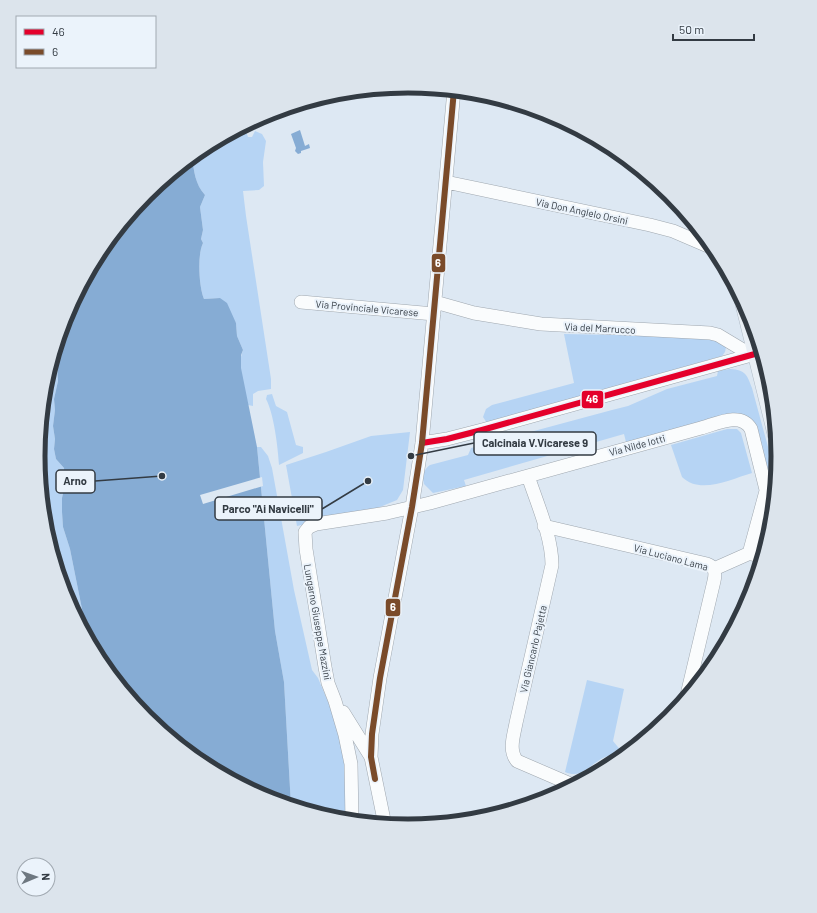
<svg xmlns="http://www.w3.org/2000/svg" width="817" height="913" font-family="Barlow,sans-serif">
	<rect width="100%" height="100%" fill="#dde8f3"/>
	<path fill="#b6d4f4" d="M244,126l4,11h4l3,-6 7,3 4,7 -3,21 1,24 -5,4 -16,1 3,25 25,163v10l-13,2 -5,3v12l-5,-1c-3,-17 -12,-38 -5,-55l-6,-14 -1,-13 -16,-25 -16,1c-5,-12 -7,-44 -1,-56l-2,-4 2,-9 -3,-23 5,-12c-10,-11 -11,-24 -13,-38l11,-9z
		M564,334l146,3 16,10 -1,5 -3,4 -235,67 -4,-6 3,-8 6,-4 82,-22z
		M56,349l2,32 -4,18 1,11 -2,16 2,13 -1,10 2,10 8,9 1,16 -3,14v14l1,15 7,22 18,90 -22,-41 -21,-69 -7,-73 7,-72z
		M730,369c16,1 17,6 22,19l25,92 -2,21 -24,-81 -125,22 -2,-8 -160,46 2,6 -33,7 -9,-9c-2,-8 -1,-14 6,-19l38,-10 3,-7 141,-38 16,-4 39,-17 50,-13 1,-5z
		M272,394l4,12 11,6 9,33 7,2v6l-24,12c-1,-17 -5,-51 -13,-66l1,-4z
		M727,429h10l4,4 11,40c-21,6 -52,22 -70,4l-11,-32z
		M410,432l-7,58 -6,10 -22,9 -78,17 -11,-61 40,-13 45,-16z
		M257,447h4l7,9 4,12 22,122 18,80 6,8 21,50 7,40 2,53 -12,-1 -45,-14 -7,-124 -9,-51z
		M765,523l4,14 -3,11 -5,-5v-6z
		M587,680l37,9 -11,52 9,11c-6,2 -14,3 -21,7 -12,7 -20,20 -36,13z"/>
	<path fill="#86acd4" d="M300,130l5,16 4,-2 1,4 -9,3v2l-3,1 -3,-3 1,-3 -5,-14z
		M192,157c2,14 3,27 13,38l-5,12 3,23 -2,9 2,4c-6,12 -4,44 1,56l16,-1 7,5 9,20 1,13 6,14 -2,5v13l16,79 18,184 9,51 7,124 -24,-7 -65,-35 -56,-46 -46,-56 -12,-23 -18,-90 -7,-22 -1,-15v-14l3,-14 -1,-16 -8,-9 -2,-10 1,-10 -2,-13 2,-16 -1,-11 4,-18 -2,-32 10,-35 35,-64 46,-56z"/>
	<path fill="#dde8f3" d="M262,477l1,9 -60,18 -3,-9z"/>
	<g fill="none" stroke-linecap="round" stroke-linejoin="round">
		<defs>
			<path id="minor" d="M446,182l204,43 23,6 42,18
				M301,302l133,12
				M435,302l39,11 67,11 169,9 8,2 25,15 13,4
				M422,443l25,-4 35,-9 280,-78
				M528,476c9,27 24,61 24,89l-36,158c-2,12 -8,27 1,38l58,25
				M544,526l163,38c8,3 9,8 7,17l-28,118
				M763,557l-11,-3 -2,-4 16,-59
				M714,569l36,-16
				M343,712l28,45
				M597,774l13,-10 10,-4
				M352,821l-1,-57 -6,-29 -10,-34 -7,-18 -3,-16 -19,-118 -1,-17 4,-5 7,-3 71,-11 43,-10 271,-75c15,-4 40,-17 50,1l22,89
				M385,825l-14,-68 1,-23 8,-56 32,-171 10,-64 32,-353"/>
			<path id="major" d="M742,298l36,146"/>
		</defs>
		<use href="#minor" stroke="#9fa7af" stroke-width="14"/>
		<use href="#major" stroke="#adb9c5" stroke-width="17"/>
		<use href="#minor" stroke="#fafcfd" stroke-width="13"/>
		<use href="#major" stroke="#e9eff5" stroke-width="16"/>
		<defs>
			<path id="bus-1" d="M422,443l25,-4 35,-9 280,-78"/>
			<path id="bus-2" d="M375,779l-4,-22 1,-23 8,-56 32,-171 10,-64 32,-353"/>
		</defs>
		<use href="#bus-1" stroke="#ebf3fb" stroke-width="9"/>
		<use href="#bus-2" stroke="#ebf3fb" stroke-width="9"/>
		<use href="#bus-1" stroke="#e4002b" stroke-width="6"/>
		<use href="#bus-2" stroke="#7a4b2a" stroke-width="6"/>
	</g>
	<g text-anchor="middle" stroke-width="4" stroke-linejoin="round" paint-order="stroke">
		<g font-size="10" fill="#333b43" stroke="#ebf3fb">
			<text transform="translate(582 211) rotate(12)" y="4">Via Don Anglelo Orsini</text>
			<text transform="translate(367 308) rotate(5)" y="4">Via Provinciale Vicarese</text>
			<text transform="translate(600 328) rotate(3)" y="4">Via del Marrucco</text>
			<text transform="translate(637 445) rotate(-15)" y="4">Via Nilde Iotti</text>
			<text transform="translate(671 557) rotate(15)" y="4">Via Luciano Lama</text>
			<text transform="translate(318 622) rotate(80)" y="4">Lungarno Giuseppe Mazzini</text>
			<text transform="translate(533 649) rotate(-77)" y="4">Via Giancarlo Pajetta</text>
		</g>
	</g>
	<path d="M0 0H817V913H0ZM45 456a363 363 0 1 1 726 0a363 363 0 1 1-726 0Z" fill="#dce4ec" fill-rule="evenodd"/>
	<path fill="none" stroke="#333b43" stroke-width="5" d="M45 456a363 363 0 1 1 726 0a363 363 0 1 1-726 0Z"/>
	<path fill="none" stroke="#333b43" stroke-width="1.5" d="M411 456L474 443M162 476L95 481M368 481L322 509"/>
	<g fill="#333b43" stroke="#ebf3fb" stroke-width="1.5">
		<circle cx="411" cy="456" r="4"/>
		<circle cx="162" cy="476" r="4"/>
		<circle cx="368" cy="481" r="4"/>
	</g>
	<g fill="#ebf3fb" stroke="#333b43" stroke-width="1.5">
		<rect x="474" y="432" width="122" height="23" rx="4"/>
		<rect x="56" y="470" width="39" height="23" rx="4"/>
		<rect x="215" y="497" width="107" height="23" rx="4"/>
	</g>
	<g font-size="11" text-anchor="middle" font-weight="bold" fill="#333b43">
		<text x="535" y="447">Calcinaia V.Vicarese 9</text>
		<text x="75" y="485">Arno</text>
		<text x="268" y="513">Parco "Ai Navicelli"</text>
	</g>
	<g stroke="#ebf3fb" stroke-width="1.5">
		<rect x="431" y="253" width="15" height="20" rx="4" fill="#7a4b2a"/>
		<rect x="581" y="390" width="23" height="19" rx="4" fill="#e4002b"/>
		<rect x="385" y="598" width="16" height="19" rx="4" fill="#7a4b2a"/>
	</g>
	<g font-size="11" text-anchor="middle" font-weight="bold" fill="#fff">
		<text x="438" y="267">6</text>
		<text x="592" y="403">46</text>
		<text x="393" y="611">6</text>
	</g>
	<rect x="16" y="16" width="140" height="52" fill="#ebf3fb" stroke="#a1a9b1"/>
	<rect x="24" y="29" width="20" height="6" fill="#e4002b" stroke="#a1a9b1"/>
	<text x="52" y="36" font-size="12" fill="#333b43">46</text>
	<rect x="24" y="49" width="20" height="6" fill="#7a4b2a" stroke="#a1a9b1"/>
	<text x="52" y="56" font-size="12" fill="#333b43">6</text>
	<g transform="translate(36 877) rotate(88)"><circle r="19" fill="#ebf3fb" stroke="#a1a9b1"/>
	<path d="M0-3L7 15L0 10L-7 15Z" fill="#6e7881"/>
	<text y="-6" font-size="11" font-weight="bold" text-anchor="middle" fill="#333b43">N</text>
	</g>
	<path d="M673 34v6h81v-6" fill="none" stroke="#333b43" stroke-width="2"/>
	<text x="679" y="34" font-size="12" fill="#333b43" stroke="#ebf3fb" stroke-width="3" paint-order="stroke">50 m</text>
</svg>
